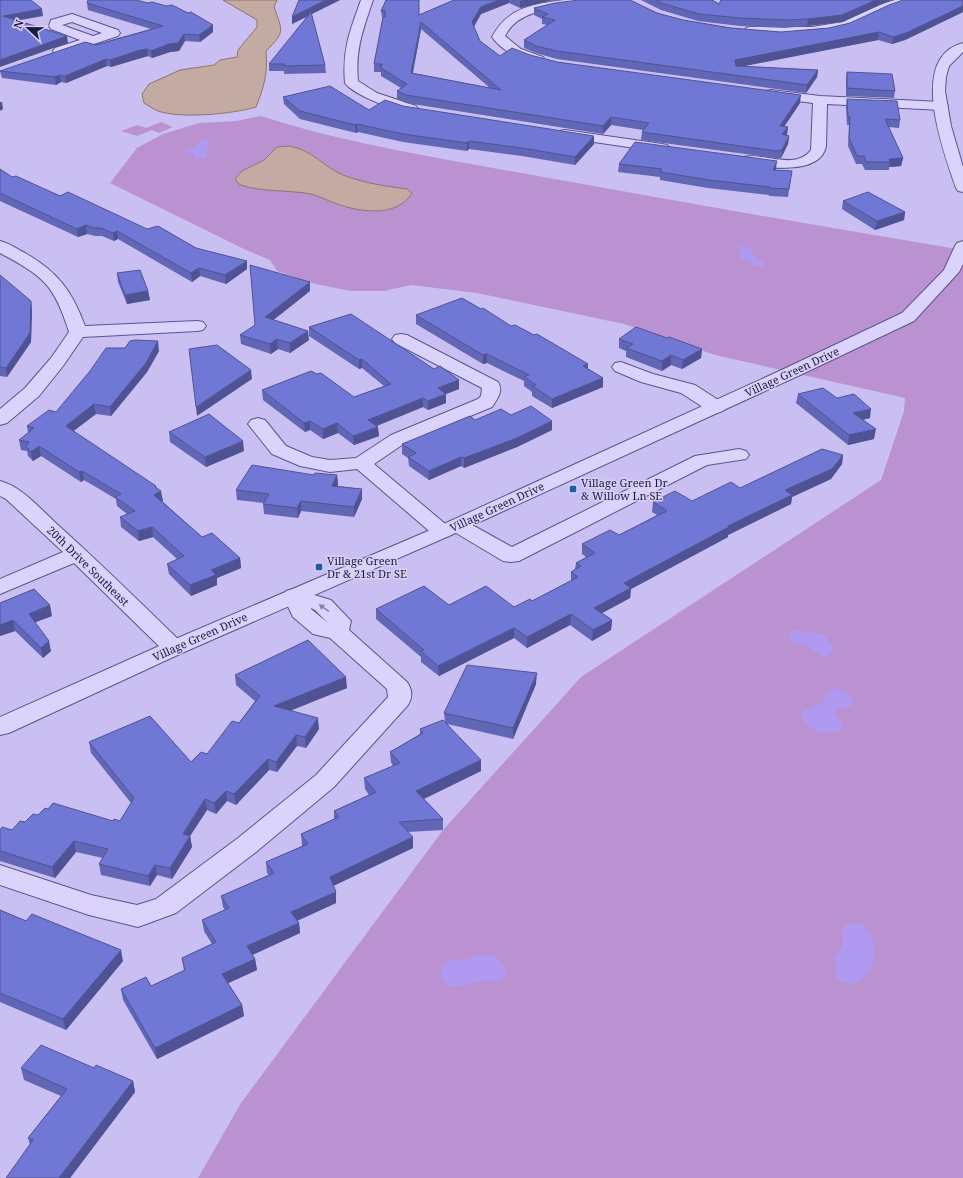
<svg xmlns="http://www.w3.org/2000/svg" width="963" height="1178" font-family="'Noto Serif',serif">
	<rect width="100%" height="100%" fill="#cabff2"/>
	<path fill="#ba92d1" d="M261,116c93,30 191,44 288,62 138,25 276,49 414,72v928h-765l43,-75 202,-273 138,-153 300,-197 23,-69 1,-13 -190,-43 -91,-31 -147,-31 -66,-8 -27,6h-33l-36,-7 -38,-13 -7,-11 -24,-10 -136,-67 27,-35 26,-14 36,-11 37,-2z
		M161,122l12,5 -14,6 -7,-3 -15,6 -16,-5 16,-6 9,3z"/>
	<path fill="#af99f1" d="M206,140l4,2 -2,8 -3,3 2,4 -1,1 -11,1 -1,-5 -10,-3 3,-3 8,-1 5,-6z
		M741,246l9,2 5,10 10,5v2c-11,5 -11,0 -17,-5 -2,-1 -7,-1 -10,-2l3,-5 -4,-4z
		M795,630l28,4 11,15c-8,16 -18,2 -26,-2 -8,-5 -12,-1 -20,-10l1,-3z
		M834,688l13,4 7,7 -3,7 -14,3 -2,3v4l8,8v4c-13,10 -34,4 -41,-10v-5l4,-3 17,-8 6,-12z
		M855,923c3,1 7,2 9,3 17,15 12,54 -12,58 -4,0 -9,-2 -12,-3l-6,-8 3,-6 -2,-4 -1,-7c10,-8 11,-14 7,-25l5,-6z
		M490,955c10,4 16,7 16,20 -11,10 -13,4 -24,6 -14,3 -20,7 -35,5 -5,-8 -8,-13 -5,-22l10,-4 12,1 11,-5z"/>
	<path fill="#c3aaa2" stroke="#927469" d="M223,0h54l-3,7c9,25 11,25 -8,44 2,22 -2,36 -10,56 -24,7 -75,12 -98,4 -5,-2 -9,-5 -14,-8l-2,-9 7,-10 31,-14 34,-5 6,-5 17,-3 1,-7 19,-23v-7z
		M289,146c22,3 35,21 54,29 20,8 42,11 64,14l5,4c-15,25 -52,19 -75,11 -9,-3 -17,-8 -26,-10 -20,-4 -52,-2 -70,-9 -3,-1 -4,-3 -6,-6l7,-8 22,-11 13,-13z"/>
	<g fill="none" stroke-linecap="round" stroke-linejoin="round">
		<defs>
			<path id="minor" d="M361,0h12c-10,30 -18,49 -15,81l19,12 39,13 2,3 -2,3c-13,3 -63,-17 -71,-29 -3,-34 5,-52 16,-83z
				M564,0h32l-2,2 -4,2c-28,4 -71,3 -85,32l16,13 22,8 2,3 -2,3c-15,4 -42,-13 -51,-26 16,-30 41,-33 72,-37z
				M895,0h18l-2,2 -24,9 -41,18 -34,6h-62l-4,-1 -2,-3 2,-3 4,-1h62l31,-5 36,-17z
				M72,14l46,16 2,3 -2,3 -55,18h-8l-2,-3 2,-3 25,-8 -29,-11 -2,-3 2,-6zM72,22l30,11 -9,3 -31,-11z
				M771,90l49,6 121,6 5,1 2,3 -2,3 -5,1 -114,-6 -1,42c-5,30 -63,22 -83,17l-2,-3 2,-3c20,-5 52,14 68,-7l2,-47 -47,-6 -2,-3 2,-3z
				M565,130l97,14 5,1 2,3 -2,3 -5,1 -102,-15 -2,-3 2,-3z
				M0,241c9,2 17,8 25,12 33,19 47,38 60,73l112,-5 6,1 3,4 -3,4 -6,1 -114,6 -20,29 -24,30 -32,27 -7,2v-16l25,-21 26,-30 18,-26c-15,-48 -26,-56 -69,-79z
				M401,334l6,1 91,47c6,9 -1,17 -6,25l-87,36 -31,21 75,63 -1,-2 3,-4 7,-2 7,2 47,26 183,-91 44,-7 7,2 3,4 -3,4 -39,6 -188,96 -8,1 -8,-1 -52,-31 2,2 -4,4 -7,2 -7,-2 -78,-67 -27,3 -30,-6 -28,-12 -24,-30 3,-4 7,-2 7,2 21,26 26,11 18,3 26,-2 35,-23 87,-36 3,-3 1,-8 -87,-45 -3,-4 3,-4z
				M621,362l32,12 42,11 28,18 2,4 -2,4 -7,2 -7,-2 -28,-18 -40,-11 -26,-11 -3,-4 3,-4z
				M0,481c23,6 41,29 58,44 42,38 83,78 124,118l4,5 -4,5 -8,2 -8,-2 -92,-90 -74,31v-15l63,-27 -57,-53 -6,-3z
				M294,589l37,11 20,21 -2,9 58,52c5,7 6,15 1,23l-74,82 -78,65 -80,61 -38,14 -49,-12 -89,-30v-20l91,30 46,10 19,-6 82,-61 78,-63 72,-78 -1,-8 -57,-51 -17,-4 -20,-17 -10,-21 3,-5zM311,608l4,2 13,13 -17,-14z"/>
			<path id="tertiary" d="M963,43v9l-14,14 -3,11 -1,14 6,35 12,41v25l-5,-1 -2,-3c-12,-35 -49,-131 7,-145z
				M963,241v23l-4,8 -45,49 -116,55 -349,160 -267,117 -173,80 -9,2v-18l166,-74 269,-115 351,-160 116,-55 42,-43 11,-24 2,-3z"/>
		</defs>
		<use href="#minor" stroke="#58558c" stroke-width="2"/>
		<use href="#tertiary" stroke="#58558c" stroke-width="2"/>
		<use href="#minor" fill="#dcd3fc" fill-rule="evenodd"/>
		<use href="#tertiary" fill="#dcd3fc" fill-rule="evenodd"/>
	</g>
	<path fill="#6166b6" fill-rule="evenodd" d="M299,0h41l-29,14 14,51 1,8 -42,1v-3h-15v-7l39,-48 -16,8z
		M454,0h109l-14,1 -29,7 -11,-5 -28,11 -7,13 6,14 20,15 30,-1 27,7 243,41 -16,24h4l-2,8 3,1 -1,8 -7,14h-6l-134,-18 1,-8 1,-2 -32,-5 -8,9 -197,-31 -9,-4v-8l4,-3 -20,-12v-4h-7v-8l9,-47h-1l-1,-6 38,-2v6zM421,29l69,59 -77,-15z
		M641,0h71l7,4 2,-4h170l-49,22 -35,4 -22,2 -45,-2 -42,-5 -37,-11z
		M963,0v12l-58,28 -13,4 -14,-4 -136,26 76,4 -1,7 -11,16 -249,-34 -21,-6 -12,-5v-8l23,-15 -5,-1v-5l-8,-4v-7l123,5 26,7 48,8 50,4 48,-4z
		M87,3l101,10 25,12v7l-13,10 -15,-1 -6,10 -9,1 -18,6 -4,-2 -7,2 -30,9 -4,-1 -41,17 -5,-1 -5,3 -54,-7 -2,-7 151,-42 -63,-19z
		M847,72l48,19 -1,7 -48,-2v-17z
		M283,97l86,13 34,-4 191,38 -19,21 -53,-9 -53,-7 -2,2 -64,-9 -45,-10 -2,1 -56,-14 -16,-15z
		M847,99l53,21 -1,8 -11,-1 15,31 -2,8 -12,1v3h-24l-3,-6h-6l-8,-18 1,-21h-2l-1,-18z
		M619,164l157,5 -1,1 17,1 -4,26 -19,-1v-1l-61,-7 -48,-8v-3l-42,-5z
		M0,169l12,8 184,71 51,21 -21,15 -26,-8 -8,6 -74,-43 -4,2 -12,-5h-7l-8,-2 -9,3 -78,-36z
		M843,201l62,11 -1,8 -29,10 -33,-21z
		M117,273l31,18 2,9 -23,4 -9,-22z
		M0,275l32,34 -1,33 -24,35 -7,-1z
		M310,291l-37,29 36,20 -19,13 -12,-4 -7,5 -30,-10 -1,-9z
		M416,315l95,11 77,38v5l15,9v9l-51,21 -20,-12v-4l-8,-6v-5l-37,-18 -4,1 -67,-40z
		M309,327l125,42 25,11v9l-13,5v9l-18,7 -5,-3 -46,19 2,10 -25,9 -16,-12 -15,6 -13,-9 -5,2 -42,-32 -1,-10 92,7 30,-11 -22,-18 -3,1 -50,-33z
		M667,338l35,11 -1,9 -19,11 -11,-4 -9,6 -36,-14v-6l-7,-3v-9z
		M159,351l-12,21 -36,44 -15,-2 -23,17 84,57 6,13h-1l40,36 38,21 1,10 -24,10v7l-26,11 -22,-22 -2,-10 10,-5 -24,-22 -14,4 -18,-14 -1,-10 7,-3 -10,-8 -1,-7 -32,-19 -3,2 -40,-26 -8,5 -5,-5 -1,-5 -6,-1 -2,-10 9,-7 -1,-7 29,-14z
		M798,394l39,4 33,20 -7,2 11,19 -26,6 -52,-42z
		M511,415l41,15 -35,17 -53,21 -3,-2 -32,14 -20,-14 -1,-8 -6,-4v-10l73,-24z
		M169,432l75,19 -38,16 -36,-25z
		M843,455l-1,9 -11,15 -39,18 -1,7 -63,31v2l-97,52 -1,9 -28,15 10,7 -1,10 -19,11 -22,-16 -43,23 -13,-10 -75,38 -18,-14v-5l-45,-38v-10l73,-4 65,2 18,-6 39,-20v-9l4,-3 1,-6 10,-6 -4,-3v-10l37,-9 38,-20 -5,-3 1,-10 39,-1 48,-13z
		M314,475h23l1,10 -1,1 25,3v10l-8,18 -53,-6 -3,7 -34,-4 -1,-10 1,-1 -27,-3 -1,-10z
		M0,603l52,13 -17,6 16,29 -8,7 -28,-27 -15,5z
		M235,675l112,13 -57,22 29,19 -13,19 -9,-2 -20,26 -8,-2 -33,35 -9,-4 -11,13 -9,-4 -17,26 2,11 -20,32 -15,-4 -7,11 -49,-11 -2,-11 4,-6 -27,-6 -21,26 -55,-17v-31h12l36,-21 65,12h7l11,-18 -40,-50 -2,-11 102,20 16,-8 32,-31 16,-22 -19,-16z
		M536,684l-23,55 -66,-15 34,47 -57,28 19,20v11l-35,2 5,16 -80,38 3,6v11l-39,18 2,2 1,10 -48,22 3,4 2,11 -29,13 14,22 2,11 -87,43 -34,-59 -2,-11 30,-3 33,-15 -2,-13 30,-14 -8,-13 -2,-11 23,-10 -2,-3 -2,-11 48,-21 -2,-2 -1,-11 36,-16v-1l-1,-11 33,-15v-8l35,-16 -4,-6 -1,-11 29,-12 -2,-4 -1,-10 30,-18v-5l25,-7 -1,-9z
		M0,910l123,51 -57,69 -66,-28z
		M21,1068h73l39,13 2,11 -65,86h-64l24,-33 -2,-7 33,-42 -37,-16z"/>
	<path fill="#4f5394" d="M326,0h14l-48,24v-7z
		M499,0h10v3l-28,11 -9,15v-7l9,-15z
		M524,0h25v1l-29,7v-7z
		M876,0h15l-49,22 -35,4 1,-7z
		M963,6v6l-58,28 -13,4 1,-7z
		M42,9l1,7 -39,7 -1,-7z
		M421,22v7l-10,51v-7z
		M213,25v7l-13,10 -1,-7z
		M879,32l-1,8 -143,28v-8z
		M184,34l1,7 -6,10 -9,1 -18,6 -1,-7z
		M67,36l1,7 -68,24v-7z
		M147,49l1,7 -7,2 -30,9 -1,-7 30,-10z
		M106,59l1,7 -41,17 -1,-7z
		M818,70l-1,7 -11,16 1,-8z
		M60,75l1,7 -5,3 -1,-8z
		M801,95l-1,8 -21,31 1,-8z
		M0,102h2l1,7 -3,2z
		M611,117v8l-8,9v-8z
		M357,124l1,8 -2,1 -1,-8z
		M788,127l-1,8 -6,7 1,-8z
		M594,136v8l-19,21v-8z
		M789,136l-1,8 -7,14 1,-8z
		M469,141v8l-2,2v-8z
		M903,158l-2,8 -12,1 1,-5 -1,-3z
		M777,161l-1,8 -4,9 1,-8z
		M905,212l-1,8 -29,10 2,-9z
		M86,225l1,9 -9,3 -1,-8z
		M117,231l1,8 -4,2 -1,-8z
		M247,261v8l-21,15 -1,-9z
		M199,268l1,8 -8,6 -1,-9z
		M310,282v9l-44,35 -1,-9z
		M148,291l2,9 -23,4 -2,-9z
		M31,301l1,8 -1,33 -24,35 -1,-9z
		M308,331l1,9 -19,13v-10z
		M277,339l1,10 -7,5 -1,-10z
		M158,341l1,10 -12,21 -36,44 -1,-9z
		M702,349l-1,9 -19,11 1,-9z
		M487,354v9l-4,1v-9z
		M671,355v10l-9,6v-10z
		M362,359v9l-3,1v-9z
		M588,364l-1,9 -4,-7z
		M251,370l1,9 -55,37 -1,-9z
		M603,378v9l-51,21v-9z
		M459,380v9l-13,5v9l-18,7v-9l10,-13z
		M423,398v9l-55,22v-9z
		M94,404l2,10 -29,22 -1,-10z
		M871,409l-1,9 -19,4 2,-9z
		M310,421v9l-5,2 -1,-9z
		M552,421v9l-35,17 -53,21v-10z
		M337,423l1,10 -15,6v-10z
		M378,427l1,9 -25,9 -1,-9z
		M876,429l-2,10 -26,6 1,-10z
		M243,441l1,10 -38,16 -1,-10z
		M39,446l2,10 -8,5 -2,-9z
		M843,455l-1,9 -11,15 -39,18 -1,7 -63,31v2l-97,52 -1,9 -37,20 1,-10 30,-25 104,-57z
		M461,457v9l-32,14v-9z
		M82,471l2,9 -3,2 -2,-10z
		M337,475l1,10 -6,11v-10z
		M156,486l2,7 3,-2 2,10 -7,3 -2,-9 1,-8z
		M362,489v10l-8,18v-10z
		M301,501v10l-3,7 -1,-10z
		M152,527l1,10 -14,4 -1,-10z
		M240,558l1,10 -24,10v7l-26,11 -1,-11 21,-15z
		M50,605l2,11 -21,8 -2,-10z
		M571,614l-1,11 -43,23v-11z
		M13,620l2,11 -15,5v-11z
		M612,620l-1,10 -19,11 1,-11z
		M514,628v10l-75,38 -1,-10z
		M49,641l2,10 -8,7 -2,-10z
		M537,673l-1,11 -23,55v-11z
		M346,677l1,11 -72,29 -1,-11z
		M318,718l1,11 -13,19 -1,-11z
		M296,735l1,11 -20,26 -1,-10z
		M268,759l1,11 -33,35 -2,-11z
		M481,760v11l-64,31 -1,-11z
		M226,791l1,10 -11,13 -2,-11z
		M205,799l2,11 -17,26 2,11 -20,32 -2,-11 13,-34z
		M413,837v11l-82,39 -1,-10z
		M74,841l2,11 -21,26 -3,-11z
		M155,865l2,10 -7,11 -2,-10z
		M336,892v11l-44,20 -1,-11z
		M299,923l1,10 -52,24 -1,-11z
		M121,950l2,11 -57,69 -3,-11z
		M255,959l2,11 -33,15 -2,-11z
		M242,1005l2,11 -87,43 -2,-11z
		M133,1081l2,11 -65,86h-11z"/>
	<path fill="#7177d4" stroke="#4f5394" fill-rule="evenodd" d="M0,0h31l11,9 -39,7 64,20 -67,24z
		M88,0h48l12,3 4,-1 14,4 6,-1 16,8 3,-1 22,13 -14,10 -15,-1 -6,9 -9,1 -18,7 -4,-2 -7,1 -30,10 -4,-1 -41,17 -5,-1 -5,2 -55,-6 85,-29 11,3 67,-19 -76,-23z
		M299,0h27l-34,17z
		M386,0h33v15l35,-15h45l-18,7 -9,15 8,19 20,15 12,-8 18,7 27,7 244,33 -21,31 8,1 -6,7 7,2 -7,14 -6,1 -134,-19 7,-9 -38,-6 -8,9 -197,-31 -9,-4 10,-7 -26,-16 1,-4h-8l9,-47h2v-7l-4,1zM421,22l80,68 -90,-17z
		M579,0h51l27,13 26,7 48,8 50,4 48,-4 21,-5 39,-18 14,-5h60v6l-57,27 -13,4 -14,-5 -144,28 1,6 82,4 -11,15 -250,-34 -21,-5 -12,-6 31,-20 -13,-3 6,-3 -14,-6 21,-5z
		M656,0h56l7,4 2,-4h155l-34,15 -34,4 -22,1 -45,-2 -42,-4 -38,-11z
		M311,12l14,53 -42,1 2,-2h-16z
		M847,72l45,2 3,17 -48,-3z
		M330,86l39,24 16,-10 18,6 191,30 -19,21 -53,-9 -53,-7 -2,2 -64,-9 -46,-10 -2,1 -55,-14 -17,-14z
		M847,99l50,2 3,19 -15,-1 18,39 -14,1 1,3h-24l-2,-6h-7l-8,-18 1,-21h-2z
		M635,142l142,19 -4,9 19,1 -3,18 -19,-1v-1l-61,-7 -49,-8 2,-3 -43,-5z
		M0,169l12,8 4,-1 44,20 8,-4 79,37 11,-3 38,22 51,13 -22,14 -26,-7 -8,5 -74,-42 -4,2 -12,-5h-7l-8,-3 -9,4 -77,-36z
		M868,192l37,20 -28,9 -34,-20z
		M250,265l60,17 -45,35 43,14 -18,12 -13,-4 -7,5 -30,-9 15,-10z
		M140,270l8,21 -23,4 -8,-22z
		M0,275l31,26 -1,32 -24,35 -6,-1z
		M462,298l19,11 2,-1 28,18 4,-1 19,10 3,-1 51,30 -5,2 20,12 -51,21 -20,-13 4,-1 -12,-8 5,-2 -42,-21 -4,1 -67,-40z
		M351,314l83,55 6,-3 19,14 -21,8 8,6 -18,7 -5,-3 -55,22 10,7 -25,9 -16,-13 -14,6 -13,-8 -6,2 -42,-33 49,-19 6,3 4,-1 33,24 37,-13 -29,-25 -3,1 -50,-33z
		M636,327l31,11 2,-1 33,12 -19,11 -12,-5 -9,6 -36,-13 7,-4 -14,-5z
		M135,340l23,1 -12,22 -36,44 -16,-3 -28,22 90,60 -1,1 6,4 -7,4 48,42 10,-4 28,25 -29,12 5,5 -26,10 -23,-21 17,-8 -32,-29 -14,4 -18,-14 15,-6 -20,-14 6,-3 -39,-23 -3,1 -40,-26 -8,6 -5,-6 3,-4 -10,-2 15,-12 -7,-2 22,-16 7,2 34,-41 16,-23h19l5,-7z
		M217,345l34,25 -55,37 -7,-58z
		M823,388l14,10 17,-4 17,15 -18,4 23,16 -27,6 -51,-41z
		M531,406l21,15 -35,17 -53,20 -3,-1 -32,14 -21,-14 8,-4 -14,-9 68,-28 5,4 26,-11 10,6z
		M209,414l34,27 -38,16 -36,-25z
		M822,449l21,6 -11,14 -47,21 7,5 -64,31 1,1 -105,56 7,5 -37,20 18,12 -19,10 -22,-16 -44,23 -13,-9 -76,38 -17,-15 3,-1 -48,-41 48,-23 25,19 37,-19 28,21 16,-8 2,2 46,-24 -7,-5 10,-6 -5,-3 19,-10 -13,-9 28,-14 9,5 48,-24 -14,-9 22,-11 17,10 39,-19 9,6z
		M252,465l62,10 1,-2 22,2 -5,11 30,3 -8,18 -53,-6 -4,7 -34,-4 6,-10 -33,-4z
		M34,589l16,16 -21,9 20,27 -8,7 -28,-28 -13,5v-22z
		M308,640l38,37 -72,29 44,12 -13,19 -9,-2 -20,27 -8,-3 -34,35 -8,-3 -12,12 -9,-4 -22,35 7,2 -20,32 -15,-3 -7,11 -49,-12 9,-15 -34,-8 -22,26 -52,-16v-21l2,-3 10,3 8,-9 5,1 8,-8 5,1 7,-7 3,1 5,-6 60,18 1,-2 6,2 14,-23 -45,-56 61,-26 41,46 10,-10 6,2 25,-33 7,2 21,-27 -25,-21z
		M467,665l70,8 -24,55 -69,-15z
		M443,720l38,40 -65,31 27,28 -44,3 14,15 -83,40 6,15 -45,20 8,11 -52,23 8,13 -33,15 20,31 -87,43 -34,-59 25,-12 5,9 34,-16 -3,-12 34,-16 -14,-22 27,-12 -8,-12 53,-23 -8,-11 42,-18 -7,-10 38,-17 -5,-6 42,-19 -12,-14 36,-15 -10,-11 33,-19 -3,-4z
		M0,910l26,11 6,-7 89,36 -58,69 -63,-26z
		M41,1045l53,23 2,-3 37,16 -74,97h-53l27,-38 -5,-2 39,-49 -46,-21z"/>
	<defs><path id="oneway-solid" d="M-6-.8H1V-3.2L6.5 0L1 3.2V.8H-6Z"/></defs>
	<use fill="#8680a5" href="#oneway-solid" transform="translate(324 608) rotate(-145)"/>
	<g fill="#1f5ea1" stroke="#d9cff9" stroke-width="1.5">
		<rect x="569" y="485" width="8" height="8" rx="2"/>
		<rect x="315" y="563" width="8" height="8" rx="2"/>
	</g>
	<g text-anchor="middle" stroke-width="3" stroke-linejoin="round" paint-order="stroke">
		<g font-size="11" fill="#1c1b3a" stroke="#d9cff9">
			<text transform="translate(792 372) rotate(-25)" y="4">Village Green Drive</text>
			<text transform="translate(497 507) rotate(-25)" y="4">Village Green Drive</text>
			<text transform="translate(88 566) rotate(44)" y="4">20th Drive Southeast</text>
			<text transform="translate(200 637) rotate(-24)" y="4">Village Green Drive</text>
		</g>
		<g font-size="11" fill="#1c1b3a" stroke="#d9cff9" text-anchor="start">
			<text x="581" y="487">Village Green Dr<tspan x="581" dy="13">&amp; Willow Ln SE</tspan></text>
			<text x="327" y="565">Village Green<tspan x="327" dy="13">Dr &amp; 21st Dr SE</tspan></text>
		</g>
	</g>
	<g transform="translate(28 28) rotate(292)" stroke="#d9cff9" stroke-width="3" paint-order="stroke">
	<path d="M0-3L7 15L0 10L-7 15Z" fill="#1c1b3a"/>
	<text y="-6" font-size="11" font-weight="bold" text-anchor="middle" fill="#1c1b3a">N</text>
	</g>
</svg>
